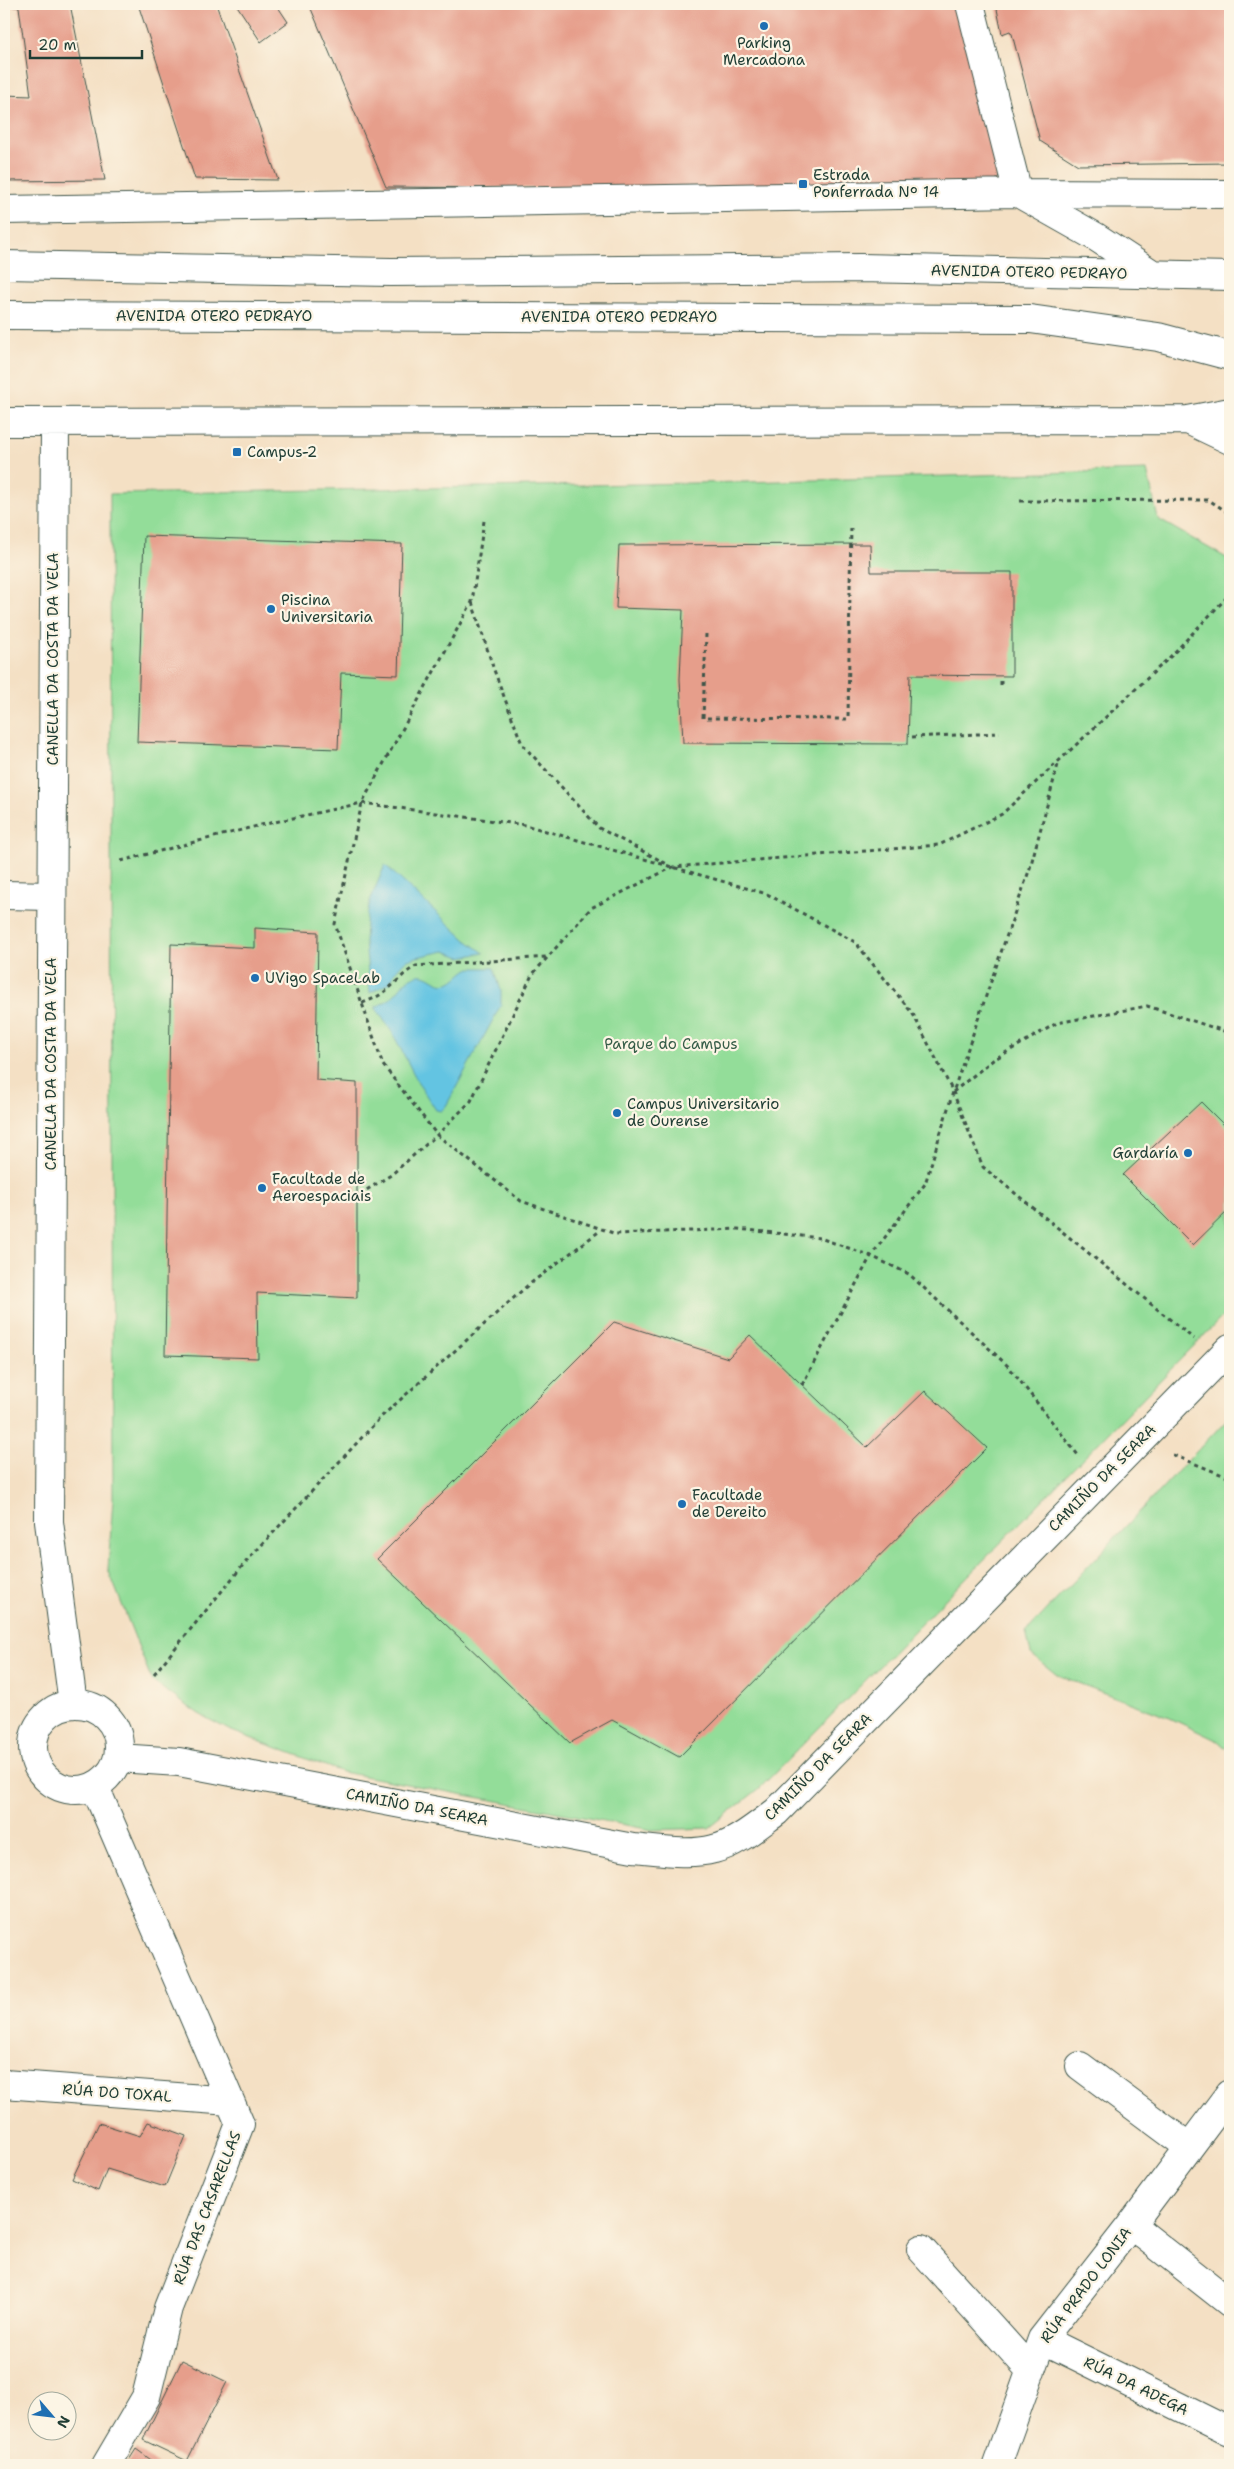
<svg xmlns="http://www.w3.org/2000/svg" width="1234" height="2469" font-family="'Shantell Sans',sans-serif">
	<rect width="100%" height="100%" fill="#fcf5e5"/>
	<filter id="ink" filterUnits="userSpaceOnUse"><feTurbulence type="fractalNoise" baseFrequency=".02" numOctaves="2"/><feDisplacementMap in="SourceGraphic" scale="10" xChannelSelector="R" yChannelSelector="G"/><feConvolveMatrix kernelMatrix="1 2 1 2 8 2 1 2 1" color-interpolation-filters="sRGB"/></filter>
	<filter id="wash" filterUnits="userSpaceOnUse"><feTurbulence type="fractalNoise" baseFrequency=".0096" numOctaves="4" result="noise"/><feDisplacementMap in="SourceGraphic" scale="20" xChannelSelector="R" yChannelSelector="G"/><feGaussianBlur stdDeviation="1.12" result="paint"/><feColorMatrix in="noise" values="0 0 0 0 0 0 0 0 0 0 0 0 0 0 0 0 0 1.4 0 .05"/><feComposite in="paint" operator="in"/></filter>
	<g filter="url(#wash)">
		<rect width="100%" height="100%" fill="#f4e0c4"/>
		<path fill="#93dd99" stroke="#598d66" d="M1147,470l11,49 72,41v749l-470,479 -51,40 -57,2 -310,-58 -113,-42 -30,-16 -47,-33 -44,-112 5,-70 -3,-1005 636,-12z
			M1230,1416v336l-12,-11 -48,-23 -113,-43 -26,-21 -5,-22z"/>
		<path fill="#64c4e2" stroke="#42808b" d="M385,865l81,75 18,13 -23,4 -16,-6 -28,6 -12,4 -11,12 -3,9 -21,11 -5,-52 1,-19 4,-21z
			M470,968h24l7,23v14l-55,101 -5,5 -5,-1 -16,-24 -28,-54 -17,-25c7,-3 15,-7 20,-13 7,-7 9,-14 20,-18 13,-6 21,11 33,7 8,-2 14,-12 22,-15z"/>
		<g id="blocks">
			<path fill="#e69e8b" d="M4,4h66l35,176 -101,1v-86l27,1 -12,-89 -15,-1z
				M138,4h78l62,176 -83,-1z
				M236,4h40l12,18 -27,20z
				M309,4h658l42,158 -21,29 -602,-4z
				M996,4h234v159l-152,2 -38,-24 -28,-107 -2,-3 -8,3z
				M144,536l258,8 -4,131 -57,-2 -3,76 -201,-7z
				M870,544l1,28h141v104l-102,-1 -2,69 -225,-1 -3,-64 3,-69 -67,-2 3,-63z
				M255,928l63,4 -2,148 41,3v215l-100,-5 1,65 -93,-3 6,-411 84,4z
				M1201,1102l29,29v78l-37,36 -70,-70z
				M614,1322l114,36 22,-23 117,112 58,-56 62,57 -308,309 -67,-37 -42,23 -193,-184z
				M148,2122l38,14 -21,51 -58,-18 -9,22 -26,-12 27,-56 41,13z
				M182,2360l45,22 -40,79 -44,-21z
				M136,2449l22,16h-32z"/>
		</g>
	</g>
	<g filter="url(#ink)">
		<use href="#blocks" fill-opacity="0" stroke="#3f554a" stroke-width="1"/>
		<g fill="none" stroke-linecap="round" stroke-linejoin="round">
			<defs>
				<path id="minor" d="M970,4l48,189
					M1020,194l76,43 58,38
					M4,210l1014,-17 212,1
					M1188,420l42,20
					M4,422l1184,-2 42,-8
					M55,422l-6,1100 24,182
					M4,895l48,1
					M33 1747a43 43 0 1 1 86 0a43 43 0 1 1-86 0Z
					M118,1758l61,4 454,86c25,2 55,8 81,1 22,-5 44,-24 62,-37l454,-464
					M95,1787l145,337 -72,184 -22,89 -40,68
					M1080,2066l109,81
					M4,2084l226,17
					M1131,2225l99,78
					M921,2249l110,122
					M1042,2339l188,93
					M997,2465l45,-126 89,-114 99,-132"/>
				<path id="major" d="M4,265l387,7 470,-4 369,8
					M4,315l1026,4 128,18 72,19"/>
			</defs>
			<use href="#minor" stroke="#3f554a" stroke-width="30"/>
			<use href="#major" stroke="#3f554a" stroke-width="30"/>
			<path stroke="#3f554a" stroke-width="3" stroke-dasharray="4 4" stroke-linecap="butt" d="M1020,501l189,-1 21,14
				M484,521l-12,81 -110,201 -27,121 48,141 54,70 84,66 95,33 122,-5 82,9 51,18 38,18 100,93 69,88
				M472,602l22,68 28,74 77,84 68,36
				M706,634l-3,84 145,1 3,-195
				M1001,681v7
				M912,737l88,-4
				M121,861l140,-36 101,-22 163,22 242,69 88,48 58,72 40,78 30,75 211,172
				M362,1003c30,-10 31,-23 54,-37l131,-9
				M953,1092l40,-32 64,-37 90,-17 83,27
				M360,1194l31,-19 46,-40 34,-34 61,-126 59,-67 82,-41 266,-22 63,-31 168,-157 60,-63
				M802,1385l69,-129 54,-72 28,-92 77,-224 29,-107
				M1173,1455l57,23
				M154,1674l90,-110 137,-147 146,-131 74,-56"/>
			<use href="#minor" stroke="#fff" stroke-width="28"/>
			<use href="#major" stroke="#fff" stroke-width="28"/>
		</g>
	</g>
	<g fill="#1f6fb2" stroke="#fcf5e5" stroke-width="2">
		<circle cx="764" cy="26" r="5"/>
		<rect x="798" y="179" width="10" height="10" rx="2.5"/>
		<rect x="232" y="447" width="10" height="10" rx="2.5"/>
		<circle cx="271" cy="609" r="5"/>
		<circle cx="255" cy="978" r="5"/>
		<circle cx="617" cy="1113" r="5"/>
		<circle cx="1188" cy="1153" r="5"/>
		<circle cx="262" cy="1188" r="5"/>
		<circle cx="682" cy="1504" r="5"/>
	</g>
	<g text-anchor="middle" stroke-width="4.5" stroke-linejoin="round" paint-order="stroke">
		<g font-size="15" fill="#1f3d34" stroke="#fcf5e5" text-anchor="start">
			<text x="764" y="48" text-anchor="middle">Parking<tspan x="764" dy="17">Mercadona</tspan></text>
			<text x="813" y="180">Estrada<tspan x="813" dy="17">Ponferrada Nº 14</tspan></text>
			<text x="247" y="457">Campus-2</text>
			<text x="281" y="605">Piscina<tspan x="281" dy="17">Universitaria</tspan></text>
			<text x="265" y="983">UVigo SpaceLab</text>
			<text x="627" y="1109">Campus Universitario<tspan x="627" dy="17">de Ourense</tspan></text>
			<text x="1178" y="1158" text-anchor="end">Gardaría</text>
			<text x="272" y="1184">Facultade de<tspan x="272" dy="17">Aeroespaciais</tspan></text>
			<text x="692" y="1500">Facultade<tspan x="692" dy="17">de Dereito</tspan></text>
		</g>
		<g font-size="15" fill="#1f3d34" stroke="#fcf5e5">
			<text transform="translate(1029 272) rotate(1)" y="5">AVENIDA OTERO PEDRAYO</text>
			<text x="214" y="321">AVENIDA OTERO PEDRAYO</text>
			<text x="619" y="322">AVENIDA OTERO PEDRAYO</text>
			<text transform="translate(53 659) rotate(-90)" y="5">CANELLA DA COSTA DA VELA</text>
			<text transform="translate(51 1064) rotate(-90)" y="5">CANELLA DA COSTA DA VELA</text>
			<text transform="translate(1102 1478) rotate(-45)" y="5">CAMIÑO DA SEARA</text>
			<text transform="translate(818 1767) rotate(-45)" y="5">CAMIÑO DA SEARA</text>
			<text transform="translate(417 1807) rotate(11)" y="5">CAMIÑO DA SEARA</text>
			<text transform="translate(117 2093) rotate(4)" y="5">RÚA DO TOXAL</text>
			<text transform="translate(207 2208) rotate(-69)" y="5">RÚA DAS CASARELLAS</text>
			<text transform="translate(1086 2285) rotate(-53)" y="5">RÚA PRADO LONIA</text>
			<text transform="translate(1136 2386) rotate(26)" y="5">RÚA DA ADEGA</text>
		</g>
		<g font-size="15" fill="#365d48" stroke="#fcf5e5">
			<text x="671" y="1049">Parque do Campus</text>
		</g>
	</g>
	<rect width="1234" height="2469" fill="none" stroke="#fcf5e5" stroke-width="20"/>
	<g transform="translate(52 2416) rotate(118)"><circle r="24" fill="#fcf5e5" stroke="#a4ab9e"/>
	<path d="M0-4L9 19L0 12L-9 19Z" fill="#1f6fb2"/>
	<text y="-8" font-size="14" font-weight="bold" text-anchor="middle" fill="#1f3d34">N</text>
	</g>
	<path d="M30 50v8h112v-8" fill="none" stroke="#1f3d34" stroke-width="2.5"/>
	<text x="38" y="50" font-size="15" fill="#1f3d34" stroke="#fcf5e5" stroke-width="4" paint-order="stroke">20 m</text>
</svg>
